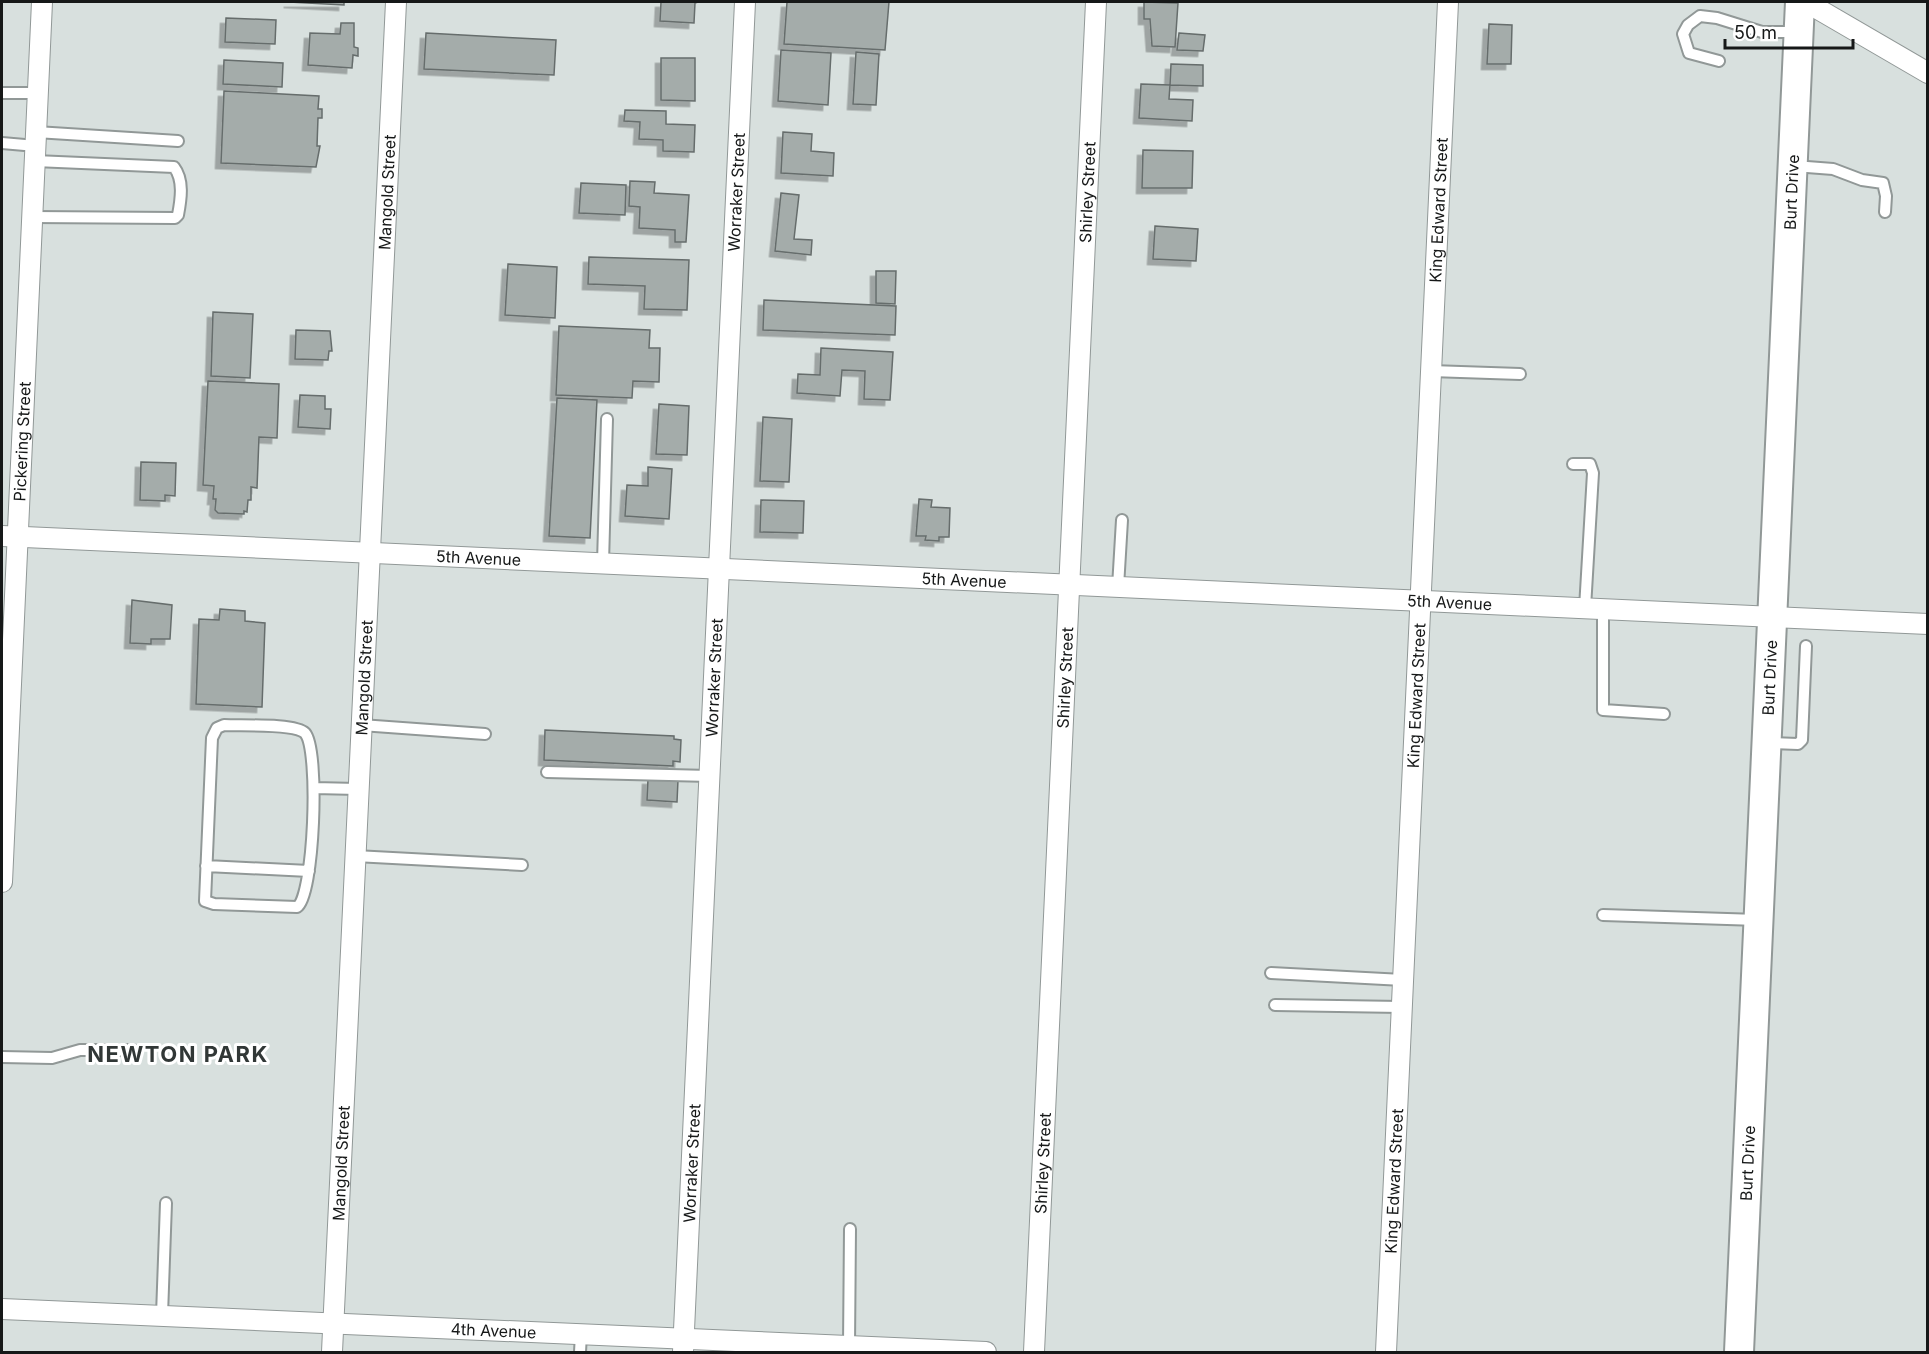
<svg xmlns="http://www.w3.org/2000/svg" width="1929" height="1354" font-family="Inter,sans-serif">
	<defs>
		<filter id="shadow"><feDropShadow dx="-5.5" dy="5.5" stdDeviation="0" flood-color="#0004"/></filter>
	</defs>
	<rect width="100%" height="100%" fill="#d8e0de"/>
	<path fill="#a4acaa" stroke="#666d6c" stroke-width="1.5" filter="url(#shadow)" d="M289,2h55v3z
		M661,2h37l-3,1 -1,20 -34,-2z
		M787,2h102l-4,48 -101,-6z
		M1144,2l34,1 -3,44 -23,-1 -2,-27h-6z
		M226,18l50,2 -1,24 -50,-2z
		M341,23h13v24l4,1v8l-5,-1 -1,13 -44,-3 2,-32 30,1z
		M1489,24l23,1 -1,39h-24z
		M426,33l130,7 -2,35 -130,-6z
		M1179,33l26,2 -2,16 -26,-1z
		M781,50l50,3 -3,52 -50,-4z
		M856,52l23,2 -3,51 -23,-1z
		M661,58h34v43l-34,-1z
		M224,60l59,3 -1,24 -59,-3z
		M1171,64l32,1v21l-33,-1z
		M1141,84l29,1 -1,14 24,1 -1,21 -53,-3z
		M224,91l95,5 -1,13h4v9h-4l-1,28h3l-4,21 -95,-4z
		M625,110l41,1v13l29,1 -1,27 -31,-1v-11l-24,-1 1,-17 -16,-1z
		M783,132l29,2 -1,17 23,2 -1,23 -52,-3z
		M1143,150l50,1 -1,37h-50z
		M630,181l25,1 -1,11 35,2 -3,47h-11v-12l-36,-2 1,-21 -11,-1z
		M581,183l45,2 -1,30 -46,-2z
		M781,193l18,2 -5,44 18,1 -1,15 -36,-4z
		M1155,226l43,3 -2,32 -43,-2z
		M589,257l100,3 -2,50 -43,-1 1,-23 -57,-2z
		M508,264l49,3 -2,51 -50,-3z
		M876,271h20l-1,33 -19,-1z
		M764,300l132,6 -1,29 -132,-5z
		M213,312l40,2 -3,64 -39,-2z
		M559,326l91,4 -1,18h11l-1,34 -26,-1 -1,17 -76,-3z
		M296,330l34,1 2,20h-3l-1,9 -33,-1z
		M821,348l72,4 -3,48 -26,-1 1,-28 -23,-1 -2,26 -43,-3 1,-19 22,1z
		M208,381l71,3 -2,54 -18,-1 -2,51 -6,-1v13h-3l-1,12 -3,-1v3l-26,-1 -3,-3 1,-11h-3l1,-13 -11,-1z
		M300,395l25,1v13h6l-1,20 -32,-2z
		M557,398l40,2 -7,138 -41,-2z
		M659,404l30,2 -2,49 -31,-1z
		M763,417l29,2 -3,63 -29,-1z
		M141,462l35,1 -1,33 -10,-1v6l-25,-1z
		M648,467l24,2 -3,50 -44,-3 2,-31 21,1z
		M919,499l13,1 -1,7 19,1 -1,29h-10v4l-14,-1 1,-4h-10z
		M761,500l43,1 -1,32 -43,-1z
		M132,600l40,5 -2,34h-19v5l-21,-1z
		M220,609l25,2v10l20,2 -3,84 -66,-3 3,-85 20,1z
		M545,730l129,6v3l7,1 -1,22 -7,-1v5l-129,-6z
		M648,779l30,1 -1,22 -30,-2z"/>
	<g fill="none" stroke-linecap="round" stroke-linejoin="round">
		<defs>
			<path id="lane" d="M1719,61l-30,-8 -6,-19 5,-9 12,-9 17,2 45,14h36
				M2,93h36
				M36,132l142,9
				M2,143l34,3
				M1794,166l39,3 29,11 21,3 3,13 -1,16
				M32,217l143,1 3,-3c3,-16 6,-35 -4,-48l-139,-6
				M1431,371l89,3
				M1573,464h17l3,9 -8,135
				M603,563l4,-144
				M1118,587l4,-67
				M1603,609v101l61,4
				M224,725c16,1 71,-2 81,8 15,17 9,164 -8,174l-83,-3 -9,-3 7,-163 5,-10z
				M361,725l124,9
				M1767,743l31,1 4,-4 4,-94
				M547,772l163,4
				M314,788l44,1
				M355,856l167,9
				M206,866l103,5
				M1603,915l155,5
				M1271,973l132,7
				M1275,1005l126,2
				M2,1057l50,1 28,-8h53
				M162,1315l4,-112
				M849,1346l1,-117
				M580,1352l1,-18"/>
			<g id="street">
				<path d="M1806,2l122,71"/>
				<path id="s1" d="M2,536l1926,88"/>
				<path id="s2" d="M2,882l40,-880"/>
				<path id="s3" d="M2,1309l984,43"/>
				<path id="s4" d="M332,1352l64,-1350"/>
				<path id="s5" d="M683,1352l62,-1350"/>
				<path id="s6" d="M1034,1352l62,-1350"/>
				<path id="s7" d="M1386,1352l62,-1350"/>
			</g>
			<g id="secondary">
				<path id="s8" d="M1739,1352l61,-1350"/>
			</g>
		</defs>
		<use href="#lane" stroke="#919897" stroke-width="14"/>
		<use href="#street" stroke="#919897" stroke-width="22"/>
		<use href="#secondary" stroke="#919897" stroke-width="32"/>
		<use href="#lane" stroke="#fff" stroke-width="10"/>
		<use href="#street" stroke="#fff" stroke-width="20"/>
		<use href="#secondary" stroke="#fff" stroke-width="28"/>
	</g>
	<g text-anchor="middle" stroke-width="6" stroke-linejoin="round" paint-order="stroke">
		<g font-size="16" fill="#161818" stroke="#fff">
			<text dy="6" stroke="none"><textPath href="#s6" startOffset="1161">Shirley Street</textPath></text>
			<text dy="6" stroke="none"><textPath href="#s4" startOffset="1161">Mangold Street</textPath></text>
			<text dy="6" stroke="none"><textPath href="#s5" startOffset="1161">Worraker Street</textPath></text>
			<text dy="6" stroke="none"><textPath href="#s8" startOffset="1161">Burt Drive</textPath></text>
			<text dy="6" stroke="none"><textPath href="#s7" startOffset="1143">King Edward Street</textPath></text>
			<text dy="6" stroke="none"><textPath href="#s2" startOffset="441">Pickering Street</textPath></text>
			<text dy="6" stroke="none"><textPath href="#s1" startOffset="477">5th Avenue</textPath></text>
			<text dy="6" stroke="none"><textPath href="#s1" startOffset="963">5th Avenue</textPath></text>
			<text dy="6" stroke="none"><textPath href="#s1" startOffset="1449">5th Avenue</textPath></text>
			<text dy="6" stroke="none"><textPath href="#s4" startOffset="675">Mangold Street</textPath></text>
			<text dy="6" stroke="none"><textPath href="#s5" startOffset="675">Worraker Street</textPath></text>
			<text dy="6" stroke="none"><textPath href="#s6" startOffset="675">Shirley Street</textPath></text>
			<text dy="6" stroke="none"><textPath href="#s8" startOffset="675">Burt Drive</textPath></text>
			<text dy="6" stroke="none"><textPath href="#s7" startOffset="657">King Edward Street</textPath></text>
			<text dy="6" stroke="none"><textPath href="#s4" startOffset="189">Mangold Street</textPath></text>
			<text dy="6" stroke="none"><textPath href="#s5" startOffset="189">Worraker Street</textPath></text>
			<text dy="6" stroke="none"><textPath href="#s6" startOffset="189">Shirley Street</textPath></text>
			<text dy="6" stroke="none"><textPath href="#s8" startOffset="189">Burt Drive</textPath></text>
			<text dy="6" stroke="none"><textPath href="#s7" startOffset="171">King Edward Street</textPath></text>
			<text dy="6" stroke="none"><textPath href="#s3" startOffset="492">4th Avenue</textPath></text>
		</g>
		<g font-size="22" font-weight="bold" letter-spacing="1.5" fill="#313736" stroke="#fff">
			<text x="178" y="1062">NEWTON PARK</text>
		</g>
	</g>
	<rect width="1929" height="1354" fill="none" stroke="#161818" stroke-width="6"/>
	<path d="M1725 39v9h128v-9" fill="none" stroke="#161818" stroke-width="3"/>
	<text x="1734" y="39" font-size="18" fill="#161818" stroke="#ffffff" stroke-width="4.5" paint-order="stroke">50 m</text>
</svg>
